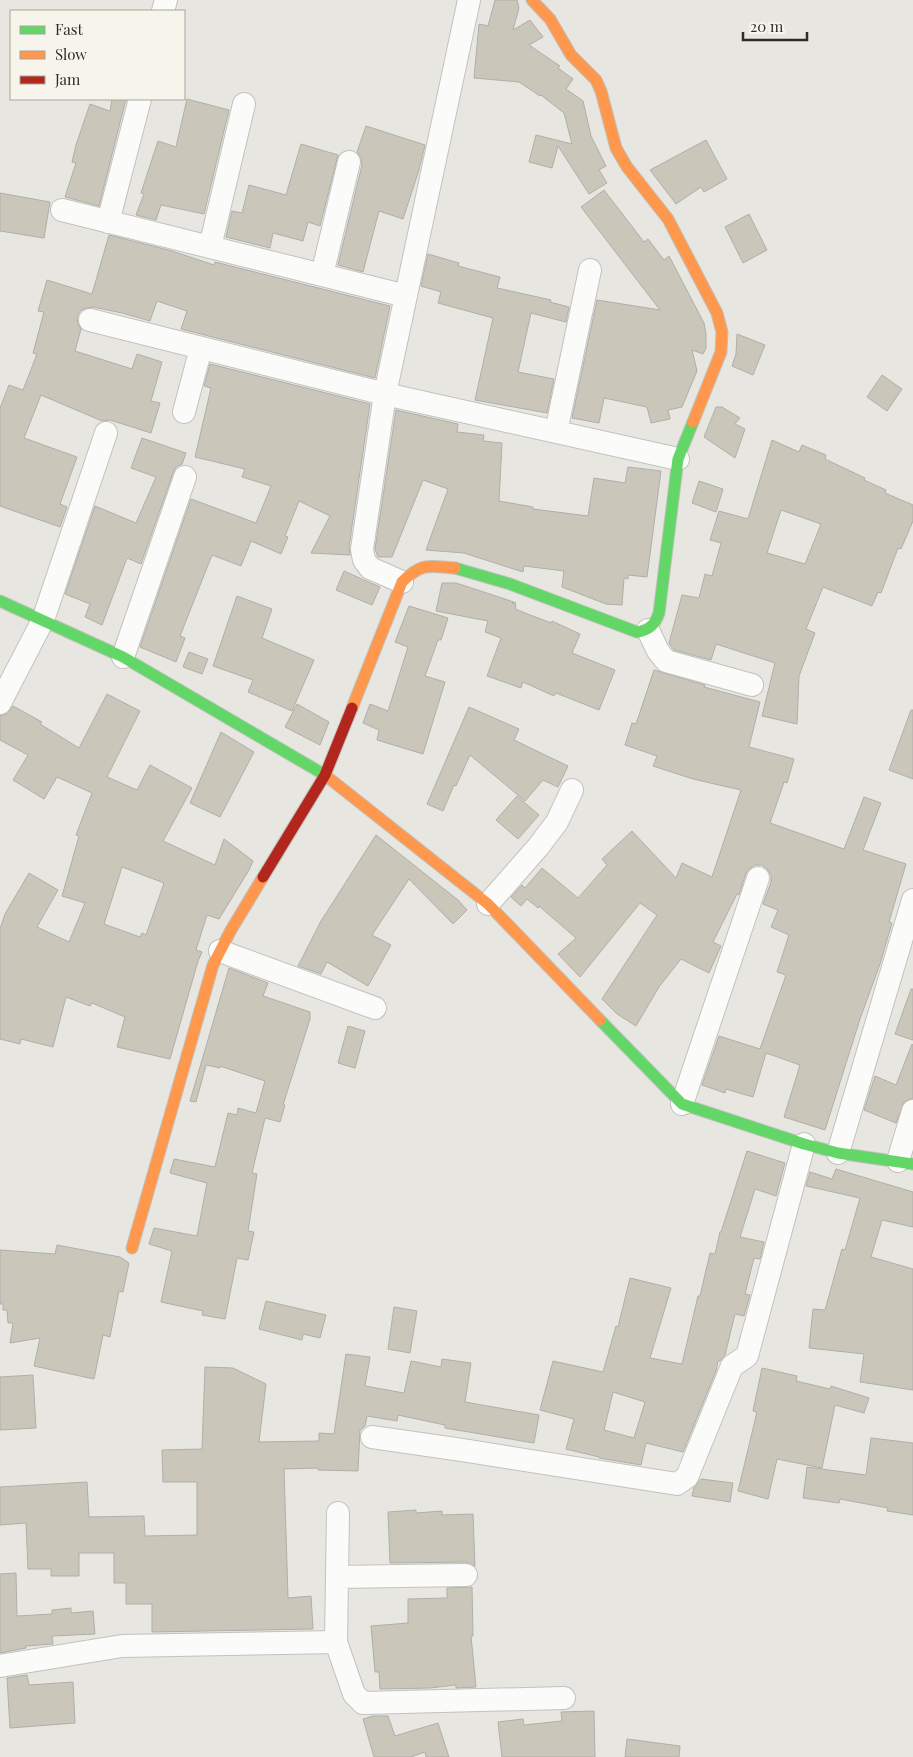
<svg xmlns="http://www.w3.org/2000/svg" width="913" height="1757" font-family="'Playfair Display',serif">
	<rect width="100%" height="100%" fill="#e7e6e1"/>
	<path fill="#cac7ba" stroke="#afaeab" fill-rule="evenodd" d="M495,0h22l2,8 -6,22 17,-10 13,17 -14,8 31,21 -2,2 15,11 -7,10 17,12 8,35 15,30 -7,4 8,13 -18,11 -31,-48 -6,22 -23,-6 7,-27 36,9 -8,-31 -23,-18 -1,1 -21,-14 -45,-4 5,-54 9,2z
		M112,99h14l-27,107 -34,-9 11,-34 -4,-1 4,-17 14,-41 20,7z
		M187,99l42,11 -25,104 -43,-9 -5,15 -20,-5 8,-21 -3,-1 17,-52 18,6z
		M366,126l59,19 -6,25 -16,49 -24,-8 -16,61 -25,-7 24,-100 -1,-7 -4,-6z
		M706,140l21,39 -23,13 -3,-5 -25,17 -26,-34z
		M301,144l37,11 -18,71 -12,-4 -5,19 -30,-8 -3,15 -44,-11 6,-26 10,2 7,-28 37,10z
		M604,190l40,52 4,-3 16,21 5,-4 35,67 2,11v14l-3,6 -11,-4 5,21 -15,36 -14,3 2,9 -19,4 -4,-16 -43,-9 -5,25 -27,-5 25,-118 63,10 -79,-103z
		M0,193l50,9 -6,36 -44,-7z
		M749,214l18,36 -24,13 -18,-36z
		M109,235l63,16 42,14 1,-3 175,44 -15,72 -194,-49 6,-18 -30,-10 -7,20 -28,-8 -29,-6 -7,1 -6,3 -3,6 1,7 3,5 -6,22 57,18 5,-15 25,8 -11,39 9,2 -9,30 -41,-13 -8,1 -61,-26 -17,43 53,19 -17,47 7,3 -7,20 -60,-21v-98l9,-23 14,5 14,-36 -4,-1 11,-41 -6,-1 9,-31 45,14z
		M428,254l31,9 -1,3 42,11 -3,11 54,12 -1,2 19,5 -3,15 -35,-9 -13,59 36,7 -7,34 -72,-13 18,-82 -55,-15 3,-11 -20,-6z
		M737,334l28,11 -12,30 -21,-9 4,-12z
		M210,364l160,40 -21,143 1,8 -39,-2 19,-37 -31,-15 -14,35 3,1 -7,17 -30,-13 -10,25 -29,-11 -32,81 5,2 -9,24 -36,-15 51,-148 65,24 15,-37 -29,-9 3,-8 -50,-12 16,-69 -7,-2z
		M882,375l20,14 -15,22 -20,-14z
		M716,407h6l18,11 -5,6 10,5 -10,29 -31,-21z
		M396,410l62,14 -1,8 27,3 -1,6 19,2 -3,58 34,6v2l55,7 6,-38 31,5 3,-16 33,4 -14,106 -19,-2v4l-4,-1 -2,27 -16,-1 -44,-17 2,-16 -40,-5 -1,6 -59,-19 -38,-3 22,-61 -25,-9 -31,77h-14l-3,-8z
		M142,438l44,15 -4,11 -6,3 -3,6 -32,91 -14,-6 -25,67 -17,-8 5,-13 -25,-10 30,-88 41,17 20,-46 -25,-9z
		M772,440l27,12 3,-7 24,10 -1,4 40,19 -1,2 22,10 -1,3 28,12v16l-12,28 -3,-1 -17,45 -3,-1 -6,14 -49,-19 -17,42 9,4 -16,43 -2,48 -35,-8 13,-53 -59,-19 -5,16 -37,-10 -5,-7 13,-48 17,3 6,-24 7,2 9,-33 -11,-3 9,-29 29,8zM781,510l40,14 -16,40 -38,-11z
		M699,481l24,8 -7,23 -24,-9z
		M344,571l36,16 -8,18 -36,-15z
		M442,583h14l49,16 11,4h-4l4,2 -1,4 36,14 1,-2 28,13 -8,19 43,17 -16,40 -43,-17 -2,3 -31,-14 -2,6 -34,-12 14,-38 -16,-6 3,-11 -52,-10z
		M237,596l35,13 -10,29 52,22 -22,51 -44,-19 5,-12 -40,-14z
		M409,606l39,12 -7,22h-3l-13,36 20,6 -22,72 -46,-14 2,-10 -16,-7 7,-19 18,7 20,-64 -13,-5z
		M189,652l19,7 -6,15 -19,-7z
		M654,670l51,15 -1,2 56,15 -11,45 45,12 -7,24 -3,-1 -14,41 74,26 20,-52 17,6 -18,47 43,14 -17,58 3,1 -12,41 -20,55 -35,111 -41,-13 16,-52 -34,-12 -13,44 -27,-8 -1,4 -23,-8 17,-49 41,13 26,-74 -9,-3 12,-37 -18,-8 7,-17 -15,-6 8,-22v-7l-4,-6 -5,-4h-7l-6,4 -3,4 -7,22 -2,-1 -24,48 8,4 -12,27 -28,-14 -22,28 -23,39 -19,-12 -15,-15 55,-84 -17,-12 -60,74 -22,-23 18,-16 -37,-32 -1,2 -11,-9 -6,7 -10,-9 11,-12 3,3 17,-20 36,30 29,-33 -5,-6 30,-28 44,47 6,-15 30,14 29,-87 -48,-11 -40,-13 4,-10 -32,-11 7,-22 4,1z
		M107,694l33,17 -33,66 30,13 13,-25 42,23 -29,53 52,24 9,-26 29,22 -4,9 -30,49 -12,-4 -11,35 6,2 -4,9 -28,98 -53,-12 8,-30 -33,-14 -2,3 -24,-9 -13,50 -32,-8 -1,5 -20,-5v-110l5,-15 24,-41 29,17 -21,37 32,15 16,-39 -23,-7 17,-60 -3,-1 16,-42 -35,-16 -13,22 -31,-19 15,-25 -28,-15v-24l7,-2 6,-8 29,16 -2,2 39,24zM122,867l42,16 -18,52 -4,-2 -2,4 -36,-13z
		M297,704l32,18 -9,23 -35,-18z
		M469,707l50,22 -5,11 54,26 -10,21 -15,-7 -18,21 -55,-46 -14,31 -2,-1 -11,26 -16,-7z
		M911,710h2v69l-24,-9z
		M221,732l33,20 -34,65 -30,-14z
		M517,796l22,19 -21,24 -22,-19z
		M376,835l82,65 9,10 -14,14 -44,-45 -37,56 19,10 -23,41 -41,-24 -6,12 -23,-8 23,-45z
		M229,968l39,15 -5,13 47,16v7l-27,86h2l-5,17 -15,-4 -13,55 5,1 -9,57 6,1 -6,28 -11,-2 -12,61 -23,-4 1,-4 -42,-9 11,-51 -23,-7 5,-16 43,8 10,-53 -37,-10 4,-14 41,8 13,-54 9,2 1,-7 18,5 9,-32 -45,-15v2l-14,-3 -10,37 -6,-1z
		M911,989h2v51l-18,-6z
		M348,1026l17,5 -10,37 -17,-5z
		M912,1044l1,1v53l-9,4 -8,21 -32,-13 11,-34 21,9z
		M747,1151l38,12 -9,33 -21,-7 -15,48 24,5 -4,17 -6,-1 -9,36 5,1 -6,21 -9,-2 -10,41 -5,6h-2l-2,10 -33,81 -37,-9 -5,22 -42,-7v-1l-33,-8 8,-30 -34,-9 13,-49 50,11 13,-46 2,1 12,-49 41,10 -21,70 32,6 16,-68h2l10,-43 5,1 5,-22h1zM613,1392l32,10 -11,36 -30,-8z
		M836,1169l77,23v35l-31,-7 -11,37 42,12v121l-53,-8 4,-28 -55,-6 4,-39 12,1 17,-61 3,1 15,-52 -54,-12 4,-14 22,7z
		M57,1245l63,12 9,6 -6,29 -4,-1 -9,46 -7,-2 -9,44 -60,-13 6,-28 -30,5 3,-20h-5l-1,-13h-4v-6h-3v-54l55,4z
		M266,1301l60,14 -6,23 -17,-4 -1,6 -43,-11z
		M394,1307l23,4 -7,42 -22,-4z
		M346,1354l24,3 -5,29 39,7 7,-32 30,6 1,-8 29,4 -6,39 74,13 -5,28 -89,-15v-3l-47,-10 -1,6 -30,-5 -2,10 -5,4 -2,41 -40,-1v-2l-34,1 4,129 23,-2 2,33 -161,3v-28h-26v-21h-12v-30h-35v23h-28v-7h-23l-2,-46 -26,2v-38l87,-5 2,35 55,-1 1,20 52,-1v-53h-34l-1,-32 40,-1 3,-82 28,1 33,16 -7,58 60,-1v-8l15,1z
		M762,1368l35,8 -1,5 34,8 1,-3 38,12 -5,15 -29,-8 -13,63 -45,-9 -9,40 -30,-8 19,-79 -4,-1z
		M33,1375l3,53 -36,2v-53z
		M871,1438l42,5v72l-26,-4 1,-3 -48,-9 -1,4 -36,-5 4,-31 59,8z
		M701,1479l32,4 -3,19 -38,-6 2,-8z
		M416,1510v3l26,-2v4l31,-1 2,52 -9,-4 -76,1 -2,-51z
		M16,1573l1,43 35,-2v-4l19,-2v5l22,-2 2,23 -43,2 1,8 -27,2v2l-26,5v-79z
		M472,1587l1,49h-2l5,51 -20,1v-3l-26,3 -50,1 -1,-17h-4l-4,-46 37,-3v-24l39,-1v-10z
		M27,1675l2,10 44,-3 2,41 -65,5 -3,-50z
		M594,1711l1,46h-93l-4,-35 25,-3 1,6 38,-4 -1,-9z
		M373,1716h15l7,20 43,-13 11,34h-23l-1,-5 -14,5h-37l-11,-38z
		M627,1739l53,7 -1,11h-54z"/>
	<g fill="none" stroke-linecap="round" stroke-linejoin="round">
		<defs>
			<path id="street" d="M163,11l3,-11
				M62,210l344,86
				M108,222l32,-123
				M210,247l34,-143
				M322,275l27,-113
				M90,320l295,74 293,65
				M184,412l17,-64
				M556,432l34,-162
				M402,582l-32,-14 -6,-8 -2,-11 23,-155 84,-394
				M648,630l10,21 8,10 86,24
				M123,657l62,-180
				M0,703l43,-83 63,-187
				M488,904l50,-57 19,-25 15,-32
				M220,951l155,57
				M682,1104l76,-226
				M838,1153l75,-253
				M898,1161l15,-50
				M372,1437l90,13 215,34 10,-7 45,-111 15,-10 57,-212
				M338,1513l-2,129 18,52 9,9 201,-5
				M337,1577l129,-2
				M0,1666l122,-20 214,-4"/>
			<path id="fast" d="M455,568l55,16 127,48c12,-2 18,-7 22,-19l19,-154 15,-37
				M0,601l123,56 202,118
				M600,1020l82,84 122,40 34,9 75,11"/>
			<path id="slow" d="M532,0l18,19 21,36 25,25 5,11 15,57 11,19 41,52 49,94 5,19 -1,20 -28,70
				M352,708l50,-126c20,-20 27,-16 53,-14
				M325,775l163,129 112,116
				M132,1248l81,-283 18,-35 32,-53"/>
			<path id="jam" d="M263,877l62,-102 27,-67"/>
		</defs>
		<use href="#street" stroke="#c2c2be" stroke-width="24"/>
		<use href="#fast" stroke="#c2c2be" stroke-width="13"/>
		<use href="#slow" stroke="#c2c2be" stroke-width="13"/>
		<use href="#jam" stroke="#c2c2be" stroke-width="13"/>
		<use href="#street" stroke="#fbfbfa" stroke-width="22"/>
		<use href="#fast" stroke="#63d668" stroke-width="11"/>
		<use href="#slow" stroke="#ff974d" stroke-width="11"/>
		<use href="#jam" stroke="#b3261e" stroke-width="11"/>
	</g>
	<rect x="10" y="10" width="175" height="90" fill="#f7f5eb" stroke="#a6a59d"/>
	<rect x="20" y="26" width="25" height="8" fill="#63d668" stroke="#a6a59d"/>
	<text x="55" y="35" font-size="15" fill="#2d2c29">Fast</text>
	<rect x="20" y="51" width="25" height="8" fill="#ff974d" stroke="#a6a59d"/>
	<text x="55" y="60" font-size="15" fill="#2d2c29">Slow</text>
	<rect x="20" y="76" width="25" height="8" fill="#b3261e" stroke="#a6a59d"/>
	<text x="55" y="85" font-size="15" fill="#2d2c29">Jam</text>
	<path d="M743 32v8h64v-8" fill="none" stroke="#2d2c29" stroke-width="2.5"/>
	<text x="750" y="32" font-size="15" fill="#2d2c29" stroke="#f7f5eb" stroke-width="4" paint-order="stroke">20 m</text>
</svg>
